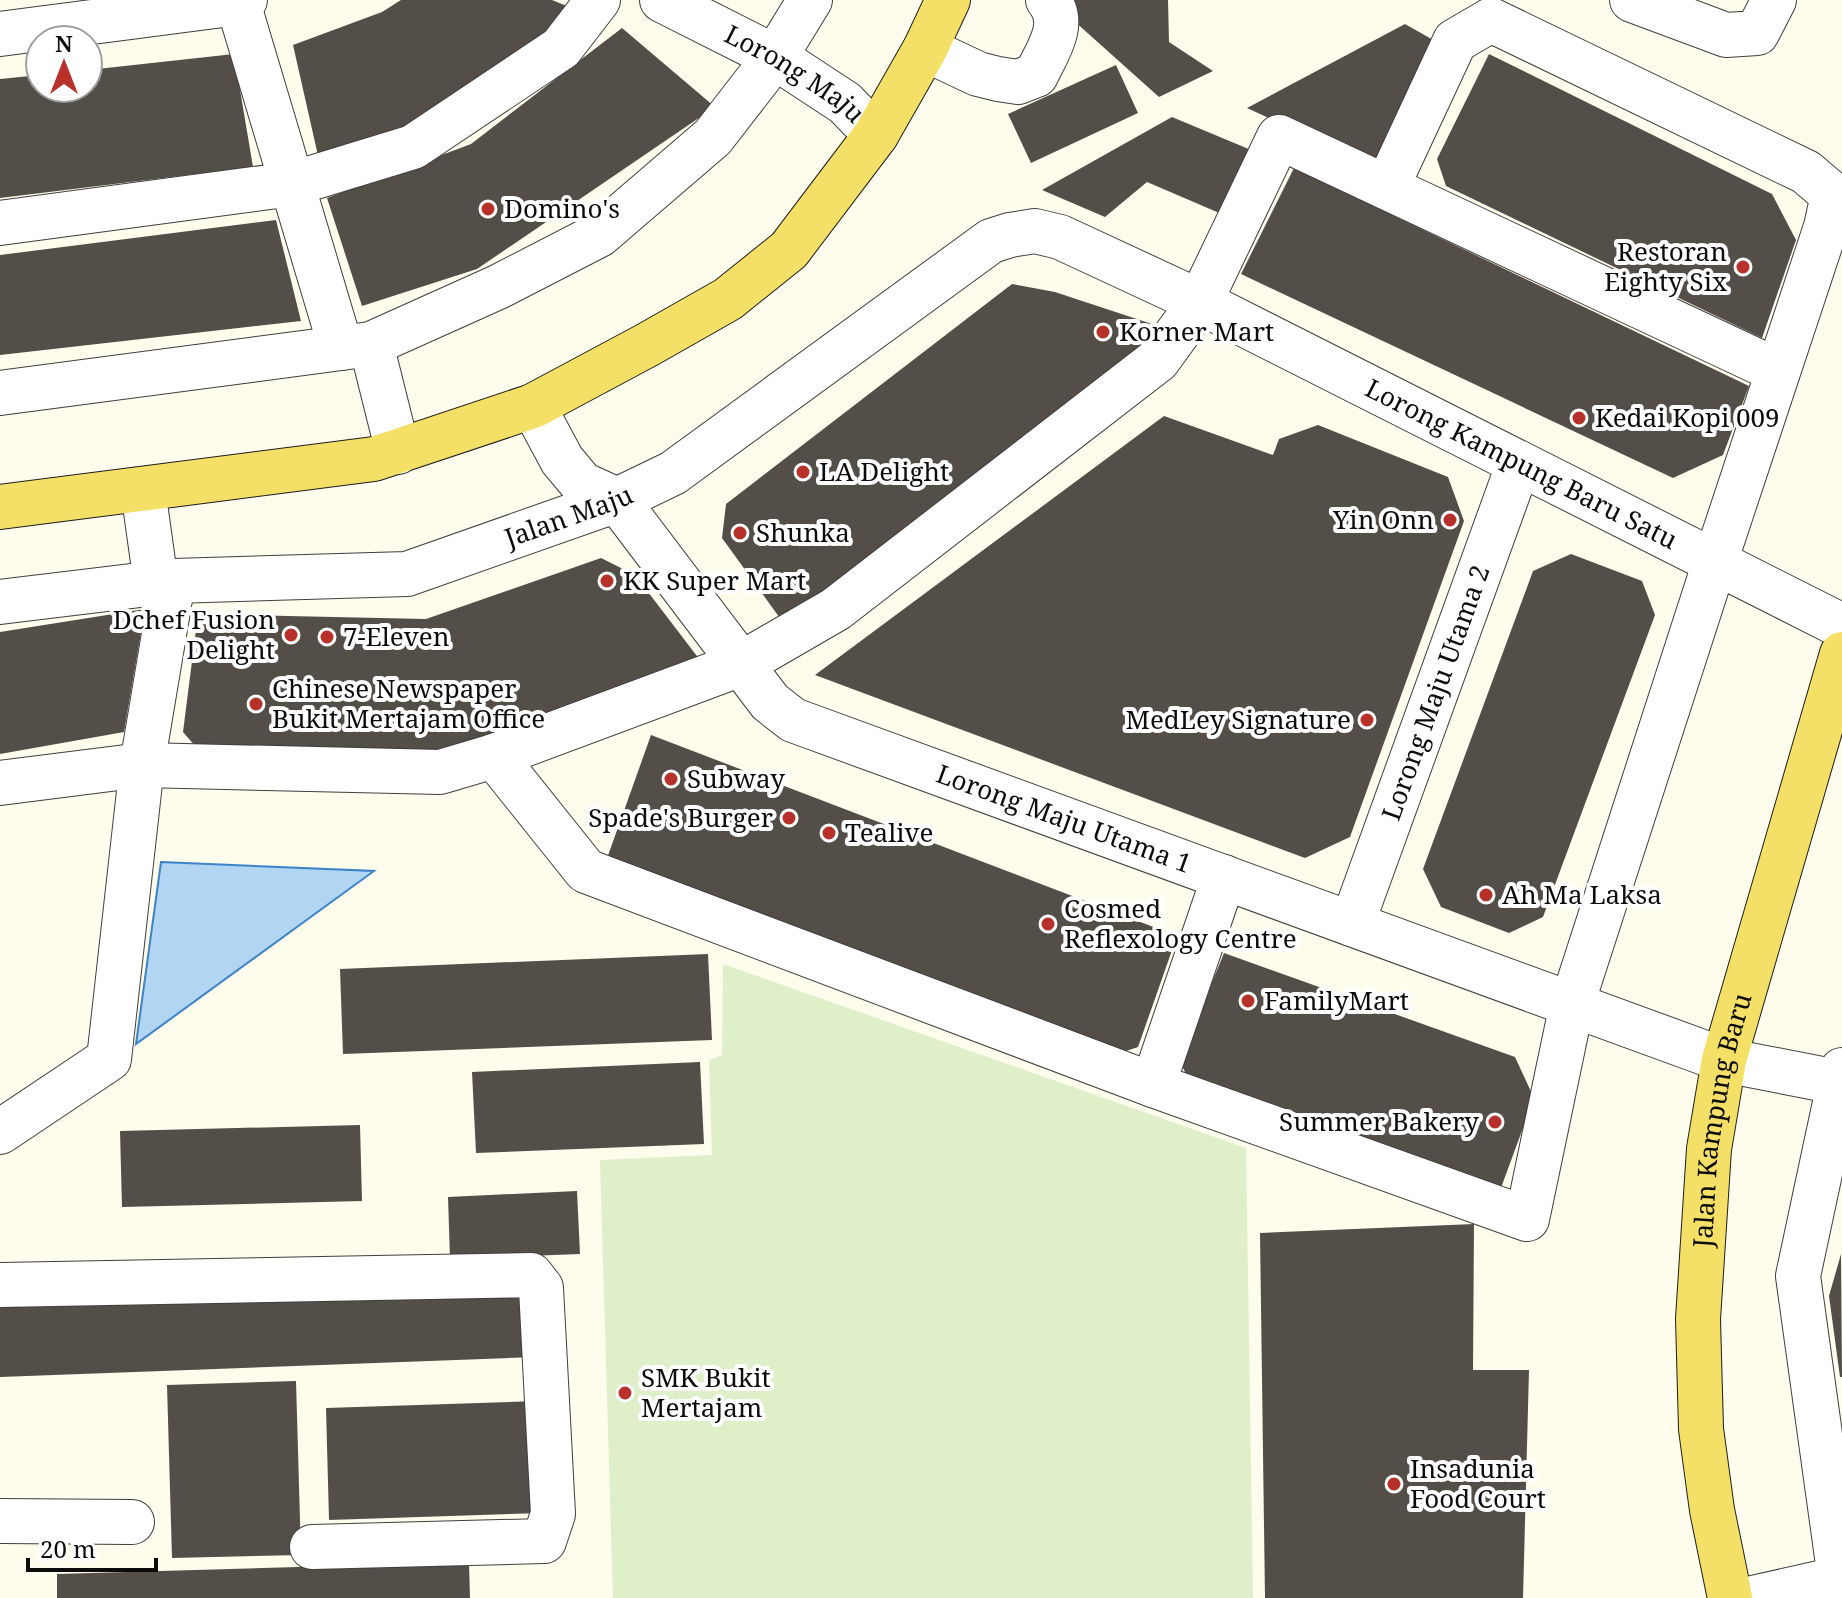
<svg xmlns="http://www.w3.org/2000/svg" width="1842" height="1598" font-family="'Noto Serif',serif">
	<rect width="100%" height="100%" fill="#fefcec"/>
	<path fill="#deefc9" d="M723,964l523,184 7,450h-640l-13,-438 112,-5 -3,-95 13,-5z"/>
	<path fill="#b2d5f4" stroke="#3c83c8" stroke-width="2" d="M161,862l213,9 -238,173z"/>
	<path fill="#544e49" d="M401,0h151l27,11 -138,112 -122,37 -26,-115 89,-33z
		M1056,0h112l1,42 44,29 -54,26 -96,-86z
		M1405,24l37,21 -54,111 -24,6 -117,-54z
		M622,28l93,79 -238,162 -115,37 -35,-108 144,-54z
		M234,54l19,113 -253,31v-119l40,-4v13h48v-18z
		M1489,54l283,140 24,46 -34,98 -316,-152 -9,-27z
		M1116,65l22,48 -107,50 -23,-49z
		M1172,117l79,33 -27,65 -77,-33 -42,35 -63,-27z
		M1294,168l455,218 -26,69 -50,23 -432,-204z
		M276,220l25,101 -301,34v-100z
		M1012,284l43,8 106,35 -46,48 -333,246 -60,-83 4,-34z
		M1164,416l109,39 6,-16 39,-14 130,52 16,44 -114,316 -45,21 -490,-183z
		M1571,554l71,27 13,34 -112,302 -34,16 -68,-26 -18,-38 110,-298z
		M601,558l34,17 68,89 -256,91 -251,-8 -13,-15 15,-118 228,5z
		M145,609l-21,123 -124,22v-122z
		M651,735l526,201 -39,111 -21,7 -512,-190z
		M1224,953l291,104 19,41 -36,98 -310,-117 -8,-18z
		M708,954l4,86 -369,14 -3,-85z
		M700,1062l4,82 -228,9 -4,-81z
		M360,1125l2,76 -240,6 -2,-76z
		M577,1191l3,63 -130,5 -2,-62z
		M1474,1224l-1,146h56l-6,228h-258l-5,-365z
		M1841,1254l1,123h-2l-11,-81z
		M533,1287l2,70 -535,20v-70z
		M296,1381l5,174 -129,3 -5,-173z
		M537,1401l4,112 -212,7 -3,-112z
		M469,1562l1,36h-413v-24z"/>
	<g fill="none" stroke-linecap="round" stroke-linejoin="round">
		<defs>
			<g id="minor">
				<path id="s1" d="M662,0l113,57 70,46 31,32"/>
				<path d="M1632,0l94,35 31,-2 17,-33"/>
				<path d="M238,3l103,345"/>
				<path d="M0,34l238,-31 7,-3"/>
				<path d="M925,49l53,25 20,5 20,3 18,-7c11,-23 32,-52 12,-75"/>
				<path d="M0,223l292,-39 121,-37 148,-99 37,-48"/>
				<path d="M371,344l27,108"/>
				<path d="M0,393l371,-49 127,-57 101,-52 114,-98 62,-80 35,-57"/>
				<path id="s2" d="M533,406l29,54 20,24 35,16 153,202 23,18 931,340 118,23"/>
				<path d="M143,490l13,93"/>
				<path id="s3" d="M0,602l173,-21 234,-7 210,-74 56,-27 318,-232 19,-6 25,-4 25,6 140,65 642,324"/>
				<path d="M494,756l92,115 567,214 374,134 45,-215 143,-442 111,-335 7,-32 -27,-23 -315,-152 -36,21 -68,146"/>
				<path d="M0,783l142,-18 298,7 54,-16 247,-92 95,-55 322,-249 42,-58 79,-165 499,234"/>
				<path id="s4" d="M1352,924l167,-461"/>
				<path d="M1842,1070l-44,206 44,317"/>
				<path d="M1153,1085l71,-208"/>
				<path d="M0,1132l109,-73 33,-294 31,-184"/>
				<path d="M0,1285l531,-10 10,13 12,226 -9,27 -232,6"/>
				<path d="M0,1521l132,1"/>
				<path d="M1753,1598l89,-20"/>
			</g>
			<g id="major">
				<path d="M0,507l374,-48 159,-53 114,-61 81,-46 61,-49 87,-115 49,-86 23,-49"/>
				<path id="s5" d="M1730,1598l-18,-88 -11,-81 -3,-110 11,-170 15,-89 118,-406"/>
			</g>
		</defs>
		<use href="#minor" stroke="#3f3f3f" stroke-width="46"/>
		<use href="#major" stroke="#1d1d1d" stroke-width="46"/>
		<use href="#minor" stroke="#fff" stroke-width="44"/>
		<use href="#major" stroke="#f4df67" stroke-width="44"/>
	</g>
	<g fill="#b73029" stroke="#fff" stroke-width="3">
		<circle cx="488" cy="209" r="8"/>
		<circle cx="1743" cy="267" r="8"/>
		<circle cx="1103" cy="332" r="8"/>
		<circle cx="1579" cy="418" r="8"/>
		<circle cx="803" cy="472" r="8"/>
		<circle cx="1450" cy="520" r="8"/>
		<circle cx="740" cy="533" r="8"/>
		<circle cx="607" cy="581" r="8"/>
		<circle cx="291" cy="635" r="8"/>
		<circle cx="327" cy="637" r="8"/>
		<circle cx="256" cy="704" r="8"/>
		<circle cx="1367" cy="720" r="8"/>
		<circle cx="671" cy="779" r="8"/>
		<circle cx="789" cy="818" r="8"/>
		<circle cx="829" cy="833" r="8"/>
		<circle cx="1486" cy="895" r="8"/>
		<circle cx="1048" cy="924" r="8"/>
		<circle cx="1248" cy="1001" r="8"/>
		<circle cx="1495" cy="1122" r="8"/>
		<circle cx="625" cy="1393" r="8"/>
		<circle cx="1394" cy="1484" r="8"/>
	</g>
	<g text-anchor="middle" stroke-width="8" stroke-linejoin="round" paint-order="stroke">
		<g font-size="26" fill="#0c0c0c" stroke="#fff">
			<text dy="9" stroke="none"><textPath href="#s1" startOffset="152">Lorong Maju</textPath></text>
			<text dy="9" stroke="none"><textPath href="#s3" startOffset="1672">Lorong Kampung Baru Satu</textPath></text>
			<text dy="9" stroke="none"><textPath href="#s3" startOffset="580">Jalan Maju</textPath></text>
			<text dy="9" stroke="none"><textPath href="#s4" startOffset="246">Lorong Maju Utama 2</textPath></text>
			<text dy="9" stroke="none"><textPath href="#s2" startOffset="702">Lorong Maju Utama 1</textPath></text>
			<text dy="9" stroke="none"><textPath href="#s5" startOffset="482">Jalan Kampung Baru</textPath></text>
		</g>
		<g font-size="26" fill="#0c0c0c" stroke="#fff" text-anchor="start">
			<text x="504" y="218">Domino's</text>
			<text x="1727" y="261" text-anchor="end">Restoran<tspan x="1727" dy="30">Eighty Six</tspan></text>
			<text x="1119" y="341">Korner Mart</text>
			<text x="1595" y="427">Kedai Kopi 009</text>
			<text x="819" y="481">LA Delight</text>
			<text x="1434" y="529" text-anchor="end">Yin Onn</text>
			<text x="756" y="542">Shunka</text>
			<text x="623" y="590">KK Super Mart</text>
			<text x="275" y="629" text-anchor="end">Dchef Fusion<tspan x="275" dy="30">Delight</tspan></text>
			<text x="343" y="646">7-Eleven</text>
			<text x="272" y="698">Chinese Newspaper<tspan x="272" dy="30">Bukit Mertajam Office</tspan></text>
			<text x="1351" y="729" text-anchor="end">MedLey Signature</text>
			<text x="687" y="788">Subway</text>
			<text x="773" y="827" text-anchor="end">Spade's Burger</text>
			<text x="845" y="842">Tealive</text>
			<text x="1502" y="904">Ah Ma Laksa</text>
			<text x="1064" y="918">Cosmed<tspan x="1064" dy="30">Reflexology Centre</tspan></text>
			<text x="1264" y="1010">FamilyMart</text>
			<text x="1479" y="1131" text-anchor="end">Summer Bakery</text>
			<text x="641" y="1387">SMK Bukit<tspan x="641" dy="30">Mertajam</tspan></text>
			<text x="1410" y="1478">Insadunia<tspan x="1410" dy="30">Food Court</tspan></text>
		</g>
	</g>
	<g transform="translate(64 64)"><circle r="38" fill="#ffffff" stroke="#9e9e9e" stroke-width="2"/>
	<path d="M0-6L14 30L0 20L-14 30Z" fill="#b73029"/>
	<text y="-12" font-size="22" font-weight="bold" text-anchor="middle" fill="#0c0c0c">N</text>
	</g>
	<path d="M28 1558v12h128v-12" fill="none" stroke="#0c0c0c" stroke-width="4"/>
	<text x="40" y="1558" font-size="24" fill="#0c0c0c" stroke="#ffffff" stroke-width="6" paint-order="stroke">20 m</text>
</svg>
